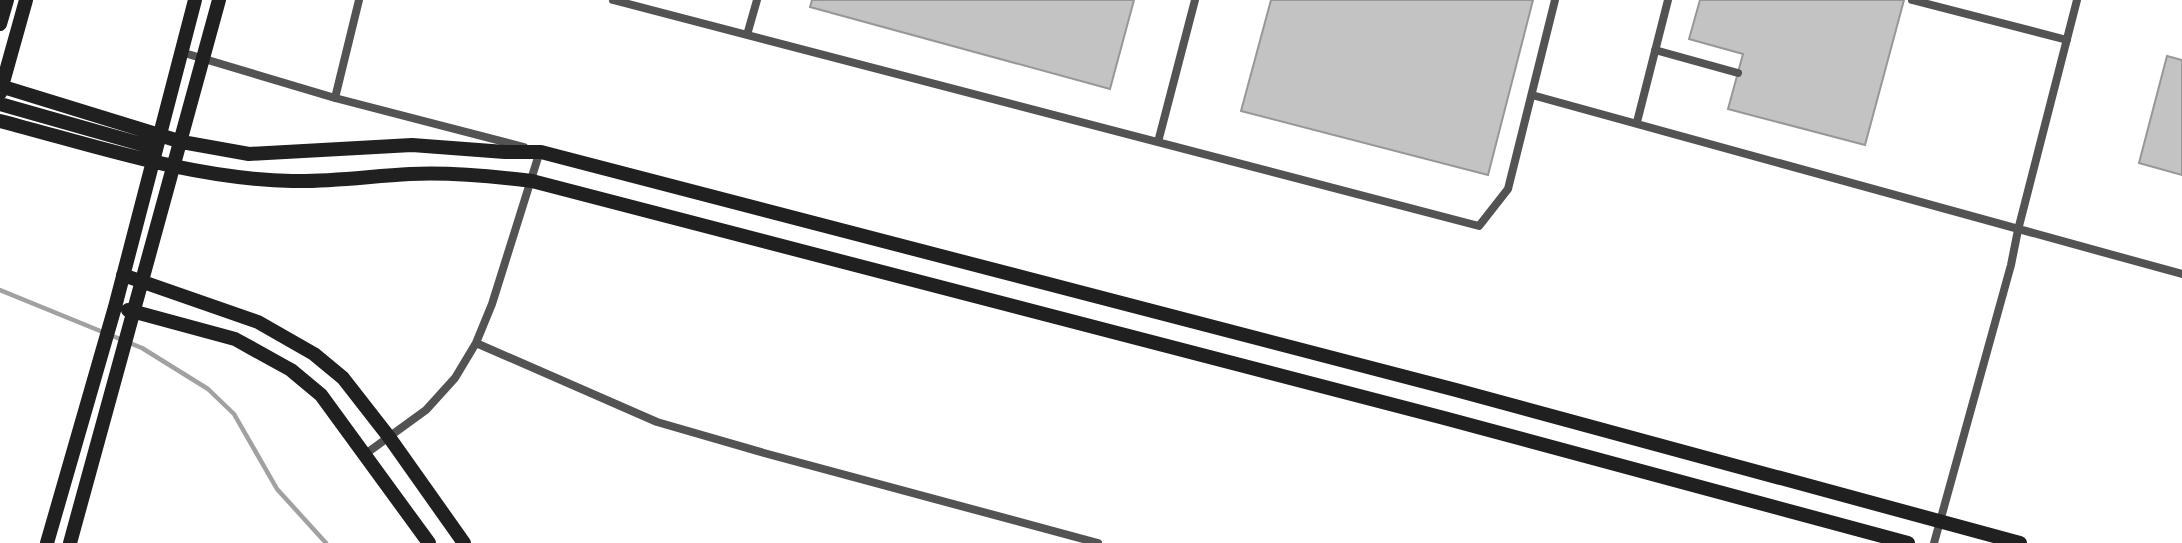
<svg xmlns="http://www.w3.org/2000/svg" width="2182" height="543" font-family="'IBM Plex Sans',sans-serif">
	<rect width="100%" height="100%" fill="#fff"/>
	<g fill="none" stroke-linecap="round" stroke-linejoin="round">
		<path stroke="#a1a1a1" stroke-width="4.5" d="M0,290l142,58 66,41 26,25 43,75 49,54"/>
	</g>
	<path fill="#c3c3c3" stroke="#979797" stroke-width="2" d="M812,0h322l-24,89 -300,-82z
		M1271,0h262l-45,175 -247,-64z
		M1700,0h204l-39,145 -137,-36 15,-55 -54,-15z
		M2167,56l15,4v115l-43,-12z"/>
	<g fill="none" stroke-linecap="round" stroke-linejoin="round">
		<path stroke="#535353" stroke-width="8" d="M613,0l866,226 29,-37 47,-189
			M1912,0l155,40
			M747,35l10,-35
			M1655,50l83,23
			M181,52l154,46 189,49
			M1532,95l650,179
			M335,98l24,-98
			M1637,122l31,-122
			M1158,142l37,-142
			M476,343l181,79 107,31 334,90
			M364,455l62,-45 29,-32 21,-35 16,-39 48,-153
			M1934,543l77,-278 7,-35 59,-230"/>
		<path stroke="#202020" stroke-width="14" d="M0,24l7,-24
			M0,86l182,56 67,12 163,-9 93,7h36l915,238 564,153
			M0,93l26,-93
			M0,104l155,44
			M0,121c96,25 192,58 292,60 39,1 79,-5 118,-7 40,-2 82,2 122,7l912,237 464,125
			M123,275l135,47 56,32 29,24 46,59 75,106
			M128,310l107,29 56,31 30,25 108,148
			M47,543l68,-236 80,-307
			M70,543l149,-543"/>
	</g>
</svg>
